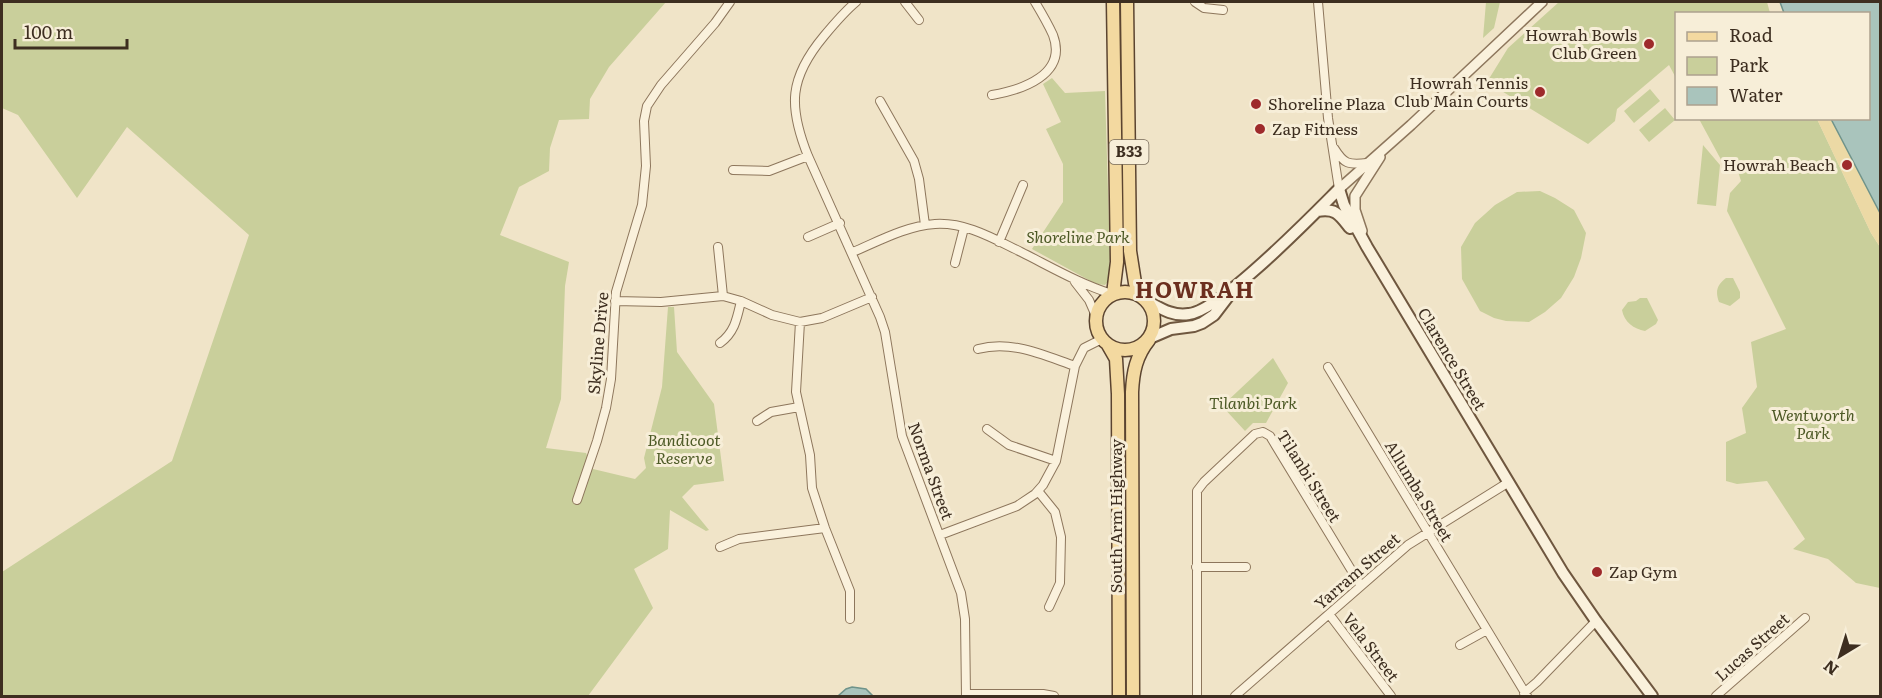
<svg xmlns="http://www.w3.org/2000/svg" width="1882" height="698" font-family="Literata,serif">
	<rect width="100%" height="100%" fill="#f0e4c8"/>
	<path fill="#c9cf9b" d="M2,2h664l-57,65 -19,32 -1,20 -30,1 -9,28 -1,23 -30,16 -19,48 69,27 -4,24 -4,113 -15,49 40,5 7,16 42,10 11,-11 -2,-10 18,-71 6,-80h6l3,45 37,52 10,77 -30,4 -12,12 27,33 -3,1 -36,-21 -2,39 -34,20 19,39 -65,88h-586v-124l170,-111 77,-226 -122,-108 -50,71 -59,-83 -16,-7z
		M1486,2h14l-6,26 -11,10z
		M1559,2h208l3,11 -94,1v64l-7,-13 -52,44 -2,12 -27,23 -101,-62 21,-34z
		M1052,78l13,15 40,-2 5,167 -1,22 -4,5 -9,-1 -64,-35 31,-47v-38l-17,-35 15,-7 -18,-38z
		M1650,89l10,12 -26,22 -10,-12z
		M1665,108l10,12 -26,22 -10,-12z
		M1699,119h118l54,114 9,14v341l-24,-5 -28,-24 -35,-10 12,-10 -38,-58 -30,3 -11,-3v-39l20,-9 -4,-25 15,-21 -6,-45 35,-13 -59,-118 3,-18 11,-12 -5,-16 -11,2z
		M1703,145l17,20 -4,41 -19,-2z
		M1540,191l15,7 19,12 12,23 -5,25 -7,19 -13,21 -16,14 -16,10 -23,-1 -12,-3 -14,-7 -18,-32 -1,-32 14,-24 20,-18 22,-13z
		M1726,278h7l7,14v6l-10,8 -11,-4c-4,-11 -2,-17 7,-24z
		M1640,298h7l11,22 -2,4 -11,7c-11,-2 -21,-9 -23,-21l6,-8 8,-1z
		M1273,358l15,25 -22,40h-13l-8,8 -23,-25z"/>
	<path fill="#ecd9a5" d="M1817,119h14l49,94v34l-9,-14z"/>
	<path fill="#a9c4bc" stroke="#6f938a" stroke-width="1.5" d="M1780,2h100v211l-49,-94 37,-1v-104l-84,-1z
		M852,687l14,2 7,7h-35l8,-7z"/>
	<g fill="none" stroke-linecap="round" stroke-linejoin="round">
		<defs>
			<path id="minor" d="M856,2c-12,10 -22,22 -32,34 -35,42 -36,70 -16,120l72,161 5,15 17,104 59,157 4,26 1,77
				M905,2l14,18
				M1195,2l9,6 19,2
				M1318,2l10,116 11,71
				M992,95c29,-5 76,-20 61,-60 -5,-11 -12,-23 -18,-33
				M880,101l34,60 5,18 6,46
				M1334,148c10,16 14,17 33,15
				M733,170l36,1 39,-15
				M808,237l32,-14
				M999,242l24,-57
				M718,247l5,49
				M853,252c26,-11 53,-26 82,-28 31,-2 59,15 86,28 30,15 59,32 91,42
				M955,263l9,-35
				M1075,282l14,18 7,16
				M615,301l46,1 62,-6 18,5 31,14 28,7 22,-4 50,-21
				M800,322l-4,70 14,63 2,33 13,40 25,63v28
				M720,343c15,-11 17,-25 21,-42
				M978,349c34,-9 65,6 97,17
				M1328,367l199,329
				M757,421l14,-9 28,-5
				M987,429l22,16 47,16
				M1038,491l17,21 6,25 -1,46 -11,24
				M577,500l20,-59 9,-33 5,-29 5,-87 26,-87 4,-39 -2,-45 3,-15 14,-21 54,-62 15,-21
				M940,535l77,-29 18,-12 8,-9 13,-24 19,-95 9,-18 18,-9
				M720,547l19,-8 86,-11
				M1196,567h50
				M1329,614l62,82
				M1460,645l27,-15
				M1524,693l13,-11 59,-61
				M966,694h77l11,2
				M1197,696v-205l7,-9 51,-48 8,-2 7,4 91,150
				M1235,696l173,-151 101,-63
				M1716,696l89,-78"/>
			<path id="tertiary" d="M1339,189l72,-64 131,-123
				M1362,231l-7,-21v-14l25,-39"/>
			<path id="secondary" d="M1339,189l5,16 23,42 196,326 33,48 56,75
				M1317,211c19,-3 22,3 33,17
				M1147,301c13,7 26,16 42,13 31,-3 124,-99 150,-125
				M1150,338l21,-9 23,-3 8,-3 12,-8 16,-21"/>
			<path id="primary" d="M1127,2l3,249 5,32 11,17
				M1096 321a29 29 0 1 1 58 0a29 29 0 1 1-58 0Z
				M1113,294l4,-32 -4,-260
				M1108,345l8,14 2,35 1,302
				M1133,696l-1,-304c1,-20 4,-36 17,-52"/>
		</defs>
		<use href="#minor" stroke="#8d765c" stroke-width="10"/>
		<use href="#tertiary" stroke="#8d765c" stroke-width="12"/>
		<use href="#secondary" stroke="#6f573f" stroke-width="14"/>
		<use href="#primary" stroke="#5b4430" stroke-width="15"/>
		<use href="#minor" stroke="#faf1dc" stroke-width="8"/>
		<use href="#tertiary" stroke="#faf1dc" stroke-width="9"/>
		<use href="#secondary" stroke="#faf1dc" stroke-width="10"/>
		<use href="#primary" stroke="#f3d9a0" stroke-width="12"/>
	</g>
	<g fill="#9e2a2b" stroke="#f7eed8" stroke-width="2">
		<circle cx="1649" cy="44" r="6"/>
		<circle cx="1540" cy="92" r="6"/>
		<circle cx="1256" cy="104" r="6"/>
		<circle cx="1260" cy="129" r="6"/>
		<circle cx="1847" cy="165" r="6"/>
		<circle cx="1597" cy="572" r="6"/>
	</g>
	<g text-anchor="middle" stroke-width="6" stroke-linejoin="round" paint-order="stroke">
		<rect fill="#f7eed8" stroke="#756857" stroke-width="1.5" x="1109.5" y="140" width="39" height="24" rx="4.5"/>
		<g font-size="15" font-weight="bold" fill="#3d2e20">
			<text x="1129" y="157">B33</text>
		</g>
		<g font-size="16" fill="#3d2e20" stroke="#f7eed8" text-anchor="end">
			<text x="1637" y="41">Howrah Bowls<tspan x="1637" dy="18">Club Green</tspan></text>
			<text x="1528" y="89">Howrah Tennis<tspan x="1528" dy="18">Club Main Courts</tspan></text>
			<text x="1268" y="110" text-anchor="start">Shoreline Plaza</text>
			<text x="1272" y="135" text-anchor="start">Zap Fitness</text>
			<text x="1835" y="171">Howrah Beach</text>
			<text x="1609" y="578" text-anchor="start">Zap Gym</text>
		</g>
		<g font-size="16" font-style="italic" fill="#4d5a26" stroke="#f7eed8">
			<text x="1078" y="243">Shoreline Park</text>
			<text x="1253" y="409">Tilanbi Park</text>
			<text x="1813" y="421">Wentworth<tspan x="1813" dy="18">Park</tspan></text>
			<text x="684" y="446">Bandicoot<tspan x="684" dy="18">Reserve</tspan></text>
		</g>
		<g font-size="16" fill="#3d2e20" stroke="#f7eed8">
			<text transform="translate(598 343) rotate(-85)" y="6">Skyline Drive</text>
			<text transform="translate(1452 359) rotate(59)" y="6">Clarence Street</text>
			<text transform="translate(931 471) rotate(70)" y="6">Norma Street</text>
			<text transform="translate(1309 476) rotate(58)" y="6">Tilanbi Street</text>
			<text transform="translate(1419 491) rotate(59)" y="6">Allumba Street</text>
			<text transform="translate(1116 516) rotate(-90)" y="6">South Arm Highway</text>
			<text transform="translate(1357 571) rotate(-41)" y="6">Yarram Street</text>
			<text transform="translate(1371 647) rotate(53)" y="6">Vela Street</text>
			<text transform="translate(1752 647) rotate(-42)" y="6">Lucas Street</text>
		</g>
		<g font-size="22" font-weight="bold" letter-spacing="1.5" fill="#6b2e1e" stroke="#f7eed8">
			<text x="1195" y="298">HOWRAH</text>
		</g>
	</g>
	<rect width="1882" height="698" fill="none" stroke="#3d2e20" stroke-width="6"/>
	<rect x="1675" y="12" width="195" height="108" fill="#f7eed8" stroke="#ada18e" stroke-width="1.5"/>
	<rect x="1687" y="32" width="30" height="9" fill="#f3d9a0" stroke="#ada18e" stroke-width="1.5"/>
	<text x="1729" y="42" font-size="18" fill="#3d2e20">Road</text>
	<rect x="1687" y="57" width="30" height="18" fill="#c9cf9b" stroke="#ada18e" stroke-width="1.5"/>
	<text x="1729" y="72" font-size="18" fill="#3d2e20">Park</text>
	<rect x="1687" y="87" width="30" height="18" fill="#a9c4bc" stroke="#ada18e" stroke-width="1.5"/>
	<text x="1729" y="102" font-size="18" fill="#3d2e20">Water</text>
	<g transform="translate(1840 656) rotate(218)" stroke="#f7eed8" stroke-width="4.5" paint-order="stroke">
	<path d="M0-4.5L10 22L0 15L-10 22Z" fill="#3d2e20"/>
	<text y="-9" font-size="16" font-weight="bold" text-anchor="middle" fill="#3d2e20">N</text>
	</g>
	<path d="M15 39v9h112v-9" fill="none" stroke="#3d2e20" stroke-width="3"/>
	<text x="24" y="39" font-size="18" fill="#3d2e20" stroke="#f7eed8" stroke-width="4.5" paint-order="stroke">100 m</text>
</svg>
